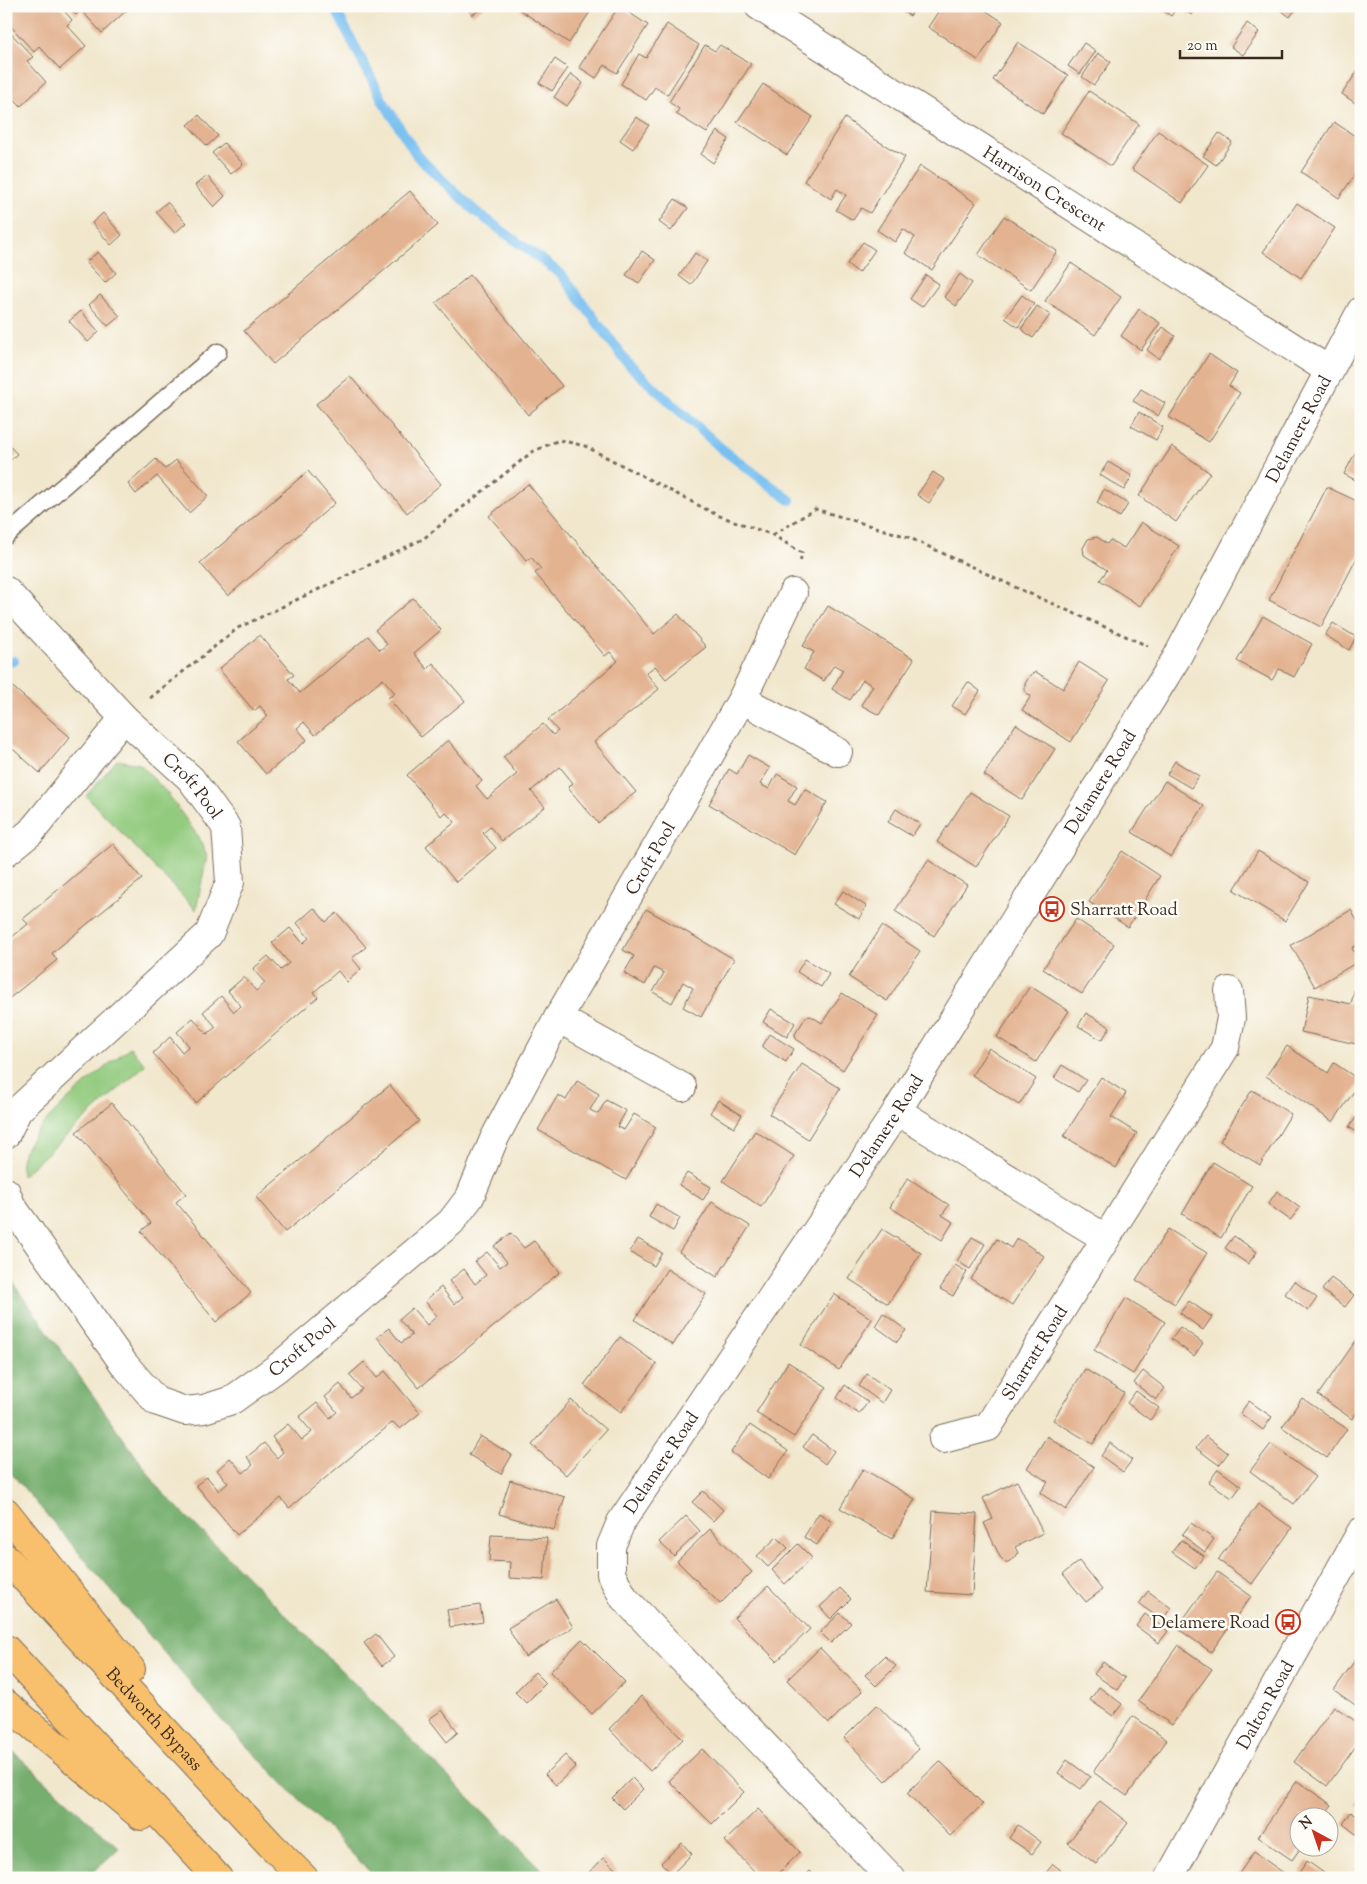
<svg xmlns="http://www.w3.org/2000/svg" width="1367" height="1884" font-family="'Sorts Mill Goudy',serif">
	<rect width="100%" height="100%" fill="#fdfcf7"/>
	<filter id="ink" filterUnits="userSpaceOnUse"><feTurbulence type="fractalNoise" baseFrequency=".02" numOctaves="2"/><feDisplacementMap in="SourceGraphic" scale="10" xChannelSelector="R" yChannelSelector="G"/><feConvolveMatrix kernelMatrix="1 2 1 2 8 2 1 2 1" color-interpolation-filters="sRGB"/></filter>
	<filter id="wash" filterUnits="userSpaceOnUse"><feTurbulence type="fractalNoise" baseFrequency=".0096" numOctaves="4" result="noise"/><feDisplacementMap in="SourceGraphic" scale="20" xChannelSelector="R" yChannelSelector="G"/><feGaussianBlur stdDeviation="1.12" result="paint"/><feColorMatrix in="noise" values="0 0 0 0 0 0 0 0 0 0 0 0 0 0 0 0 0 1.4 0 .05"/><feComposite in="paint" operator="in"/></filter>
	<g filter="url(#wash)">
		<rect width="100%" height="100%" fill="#f1e7cd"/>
		<path fill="#92ca7e" stroke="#667a4e" d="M117,760l23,4 28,30 29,41 10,21 -11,54 -110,-114z
			M130,1047l15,18 -123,111c0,-4 -2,-11 -1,-15 5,-33 83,-92 109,-114z"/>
		<path fill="#75ae6d" stroke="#586c46" d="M6,1273l154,217 390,388h-174l-152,-155 -218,-256z
			M6,1745l113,103 -32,30h-81z"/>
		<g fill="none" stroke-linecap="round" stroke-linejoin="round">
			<path stroke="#79c0f1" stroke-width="10" d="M334,6l49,95 35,56 57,54 86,63 68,91 93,84 68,51
				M6,663l8,-2"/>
		</g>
		<g id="blocks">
			<path fill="#e3b391" d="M10,6h50l12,14 -5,5 19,21 -26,23 -21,-23 -5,6 -28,-31v-11z
				M68,6h57l3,3 -26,24 -21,-23 -5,5z
				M467,6h19l-14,9z
				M522,6h72l-25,37 -49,-33z
				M619,6l29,19 -31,48 -12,-8 -9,13 -17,-11z
				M895,6h22l-7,10z
				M942,6h37l24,16 -25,38 -50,-33z
				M1159,6h19l-7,10 -13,-9z
				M1178,6h20l-6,9z
				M1252,6h12l-3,6z
				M1279,6h19l-8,11 -12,-9z
				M1247,23l12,9 -16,23 -12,-8z
				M667,24l32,21 -32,50 -12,-8 -9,13 -25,-16 18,-30 7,4z
				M6,28l27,29 -6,4 19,21 -25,24 -15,-16z
				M1018,42l50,33 -25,39 -50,-34z
				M1084,43l12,8 -16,23 -12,-8z
				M705,45l10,6 5,-6 31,19 -44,69 -31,-19 3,-5 -10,-7z
				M1098,53l13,9 -17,23 -12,-8z
				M555,59l13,9 -16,23 -13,-8z
				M1361,66v41l-19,-13z
				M571,74l12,9 -16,23 -13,-9z
				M763,84l50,33 -26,38 -50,-33z
				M1089,91l50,33 -28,42 -50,-33z
				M199,115l19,21 -11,10 -19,-21z
				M636,117l13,8 -16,24 -13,-9z
				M845,118l26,19 34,20 -35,56 -9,-5 -8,12 -17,-10 10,-15 -9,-6 -6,10 -27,-18z
				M1334,122l27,18v25l-22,33 -38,-26z
				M717,131l12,8 -16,24 -12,-9z
				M1158,131l50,34 -26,38 -50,-34z
				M1219,133l13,9 -16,23 -13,-9z
				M224,143l19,21 -12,10 -19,-21z
				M920,166l56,37 -44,67 -27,-17 10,-16 -12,-8 -8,13 -18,-12z
				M207,176l18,20 -11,11 -19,-22z
				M410,191l28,34 -165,139 -29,-33z
				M675,199l13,9 -17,23 -12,-9z
				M167,202l19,21 -11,10 -19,-21z
				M1297,203l38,25 -34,50 -38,-26z
				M103,213l19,22 -11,10 -19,-22z
				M1004,216l53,35 -26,39 -53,-35z
				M863,242l12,8 -16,23 -12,-9z
				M642,251l13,9 -16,23 -13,-8z
				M98,252l18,21 -11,10 -19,-21z
				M695,253l12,8 -16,24 -12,-9z
				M1071,263l50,34 -26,38 -50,-34z
				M960,274l12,9 -16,23 -12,-9z
				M470,275l92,111 -34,29 -92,-112z
				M926,275l13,9 -17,23 -12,-8z
				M100,295l20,21 -12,10 -19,-21z
				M1022,295l12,9 -16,23 -13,-9z
				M1037,306l13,9 -17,23 -12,-9z
				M1139,309l21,14 -19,27 -20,-14z
				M81,311l18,21 -11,10 -19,-21z
				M1163,327l12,9 -16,23 -12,-9z
				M1209,354l28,19 -8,13 11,7 -31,49 -40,-25z
				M350,376l91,108 -34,29 -91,-109z
				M1141,389l24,14 -7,13 -25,-15z
				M1139,412l24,15 -7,13 -25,-14z
				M6,442l11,12 -11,10z
				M1361,442v41l-17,-9z
				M1172,446l38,27 -34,49 -37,-26z
				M156,459l9,10 11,-9 32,36 -19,17 -32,-37 -21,18 -8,-10z
				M1108,462l24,14 -8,14 -24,-15z
				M308,471l27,32 -107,93 -28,-33z
				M933,472l12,8 -16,23 -12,-8z
				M528,484l126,150 24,-20 28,33 -40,32 -11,-13 -9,7 13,16 -65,53 42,50 -38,31 -30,-35 5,-5 -13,-16 -29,24 14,16 -43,34 -12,-14 -7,6 13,15 -40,34 -30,-36 29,-24 -10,-10 -4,4 -34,-41 41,-35 34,41 -6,5 11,13 30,-25 -14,-17 40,-33 10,11 5,-4 -10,-11 70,-59 -8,-9 -5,4 -70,-83 6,-4 -10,-12 -4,4 -38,-45z
				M1327,487l34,16v47l-40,77 -52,-27z
				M1104,489l24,15 -8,13 -23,-14z
				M1141,522l38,24 -39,60 -40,-26 7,-10 -23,-15 -1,-7 5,-9 9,-2 10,7 3,-4 14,8z
				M413,598l28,32 -27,23 13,16 6,-6 32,38 -44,36 -33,-39 7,-5 -12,-14 -68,56 -11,-13 -7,6 10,12 -41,34 -28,-33 30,-25 -8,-10 -6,5 -35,-42 41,-34 34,40 -6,4 12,14 68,-57 12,14 7,-6 -12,-14z
				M828,606l86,53 -35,56 -18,-10 12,-19 -10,-6 -13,20 -18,-11 11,-19 -9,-5 -10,16 -20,-12 10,-17 -11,-6z
				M1263,616l49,28 -18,33 -15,-8 -7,11 -35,-19z
				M1333,623l23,14 -7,13 -24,-15z
				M1079,662l30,19 -38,61 -49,-32 9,-14 -6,-4v-8l5,-9 6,-3 27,17z
				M7,682l63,55 -30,36 -34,-30z
				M968,682l12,9 -15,23 -13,-8z
				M1016,724l39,25 -33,51 -38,-25z
				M748,755l22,13 -10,16 9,5 8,-15 20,12 -9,15 7,4 10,-16 22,13 -32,53 -86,-51 20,-35 8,5z
				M1175,761l24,15 -8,12 -24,-14z
				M1165,781l39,25 -33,51 -39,-25z
				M970,792l39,24 -33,51 -39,-25z
				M896,809l24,15 -8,12 -24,-14z
				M113,844l29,35 -90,74 5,7 -51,41v-59l22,-18 -5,-5z
				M1122,851l38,25 -32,51 -39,-25z
				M1258,851l51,31 -24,39 -51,-31z
				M928,860l39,25 -33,51 -39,-25z
				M843,891l23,15 -7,13 -25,-15z
				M314,908l12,14 11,-9 29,34 -14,11 9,11 -14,13 -9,-11 -24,21 4,5 -122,106 -43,-50 17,-16 12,15 7,-6 -12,-14 16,-14 14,16 9,-7 -13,-15 18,-16 13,16 7,-6 -13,-15 16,-14 12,14 9,-8 -12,-14 15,-13 13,14 8,-7 -17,-20 18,-15 13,15 6,-5 -12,-15z
				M646,909l88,50 -33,58 -18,-10 10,-19 -10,-6 -11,21 -19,-11 11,-19 -10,-5 -9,17 -21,-12 10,-17 -11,-6z
				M1351,910l10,18v15l-9,5 7,13 -44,26 -24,-42z
				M1076,919l38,25 -32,50 -39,-25z
				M882,926l38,25 -33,50 -38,-24z
				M805,959l24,15 -8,13 -24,-15z
				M1030,986l39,25 -33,51 -39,-25z
				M1355,987l6,1v57l-60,-13 8,-37 42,9z
				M842,993l36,22 -35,55 -47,-31 -1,-5 11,-17 5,-1 11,7z
				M771,1009l24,14 -8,14 -24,-15z
				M1086,1013l24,14 -8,13 -24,-14z
				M770,1034l24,15 -8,13 -24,-15z
				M1287,1046l41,27 6,-10 27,18 -28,41 -67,-46z
				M989,1048l47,31 -17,26 -47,-30z
				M802,1064l38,24 -32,51 -39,-25z
				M1062,1065l24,15 -8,12 -24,-14z
				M1101,1077l25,16 -15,24 26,16 -21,35 -52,-32z
				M577,1081l22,13 -9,16 8,4 8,-14 20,11 -9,16 7,3 10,-16 22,13 -30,53 -88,-50 20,-35 8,5z
				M390,1085l29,36 -134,111 -29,-35z
				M1252,1090l39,24 -31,51 -40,-24z
				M718,1100l24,15 -8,13 -24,-15z
				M112,1103l74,91 -10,8 75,91 -35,29 -75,-91 10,-8 -75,-91z
				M1358,1115l3,1v19l-12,-8z
				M755,1131l39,25 -33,51 -38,-26z
				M1213,1162l39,24 -31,52 -39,-24z
				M687,1173l24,14 -8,13 -24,-15z
				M908,1178l41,27 -7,10 11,7 -11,18 -52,-33z
				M1277,1191l23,17 -10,12 -22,-16z
				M712,1202l38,24 -33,51 -38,-25z
				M656,1204l24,14 -7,13 -24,-14z
				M882,1229l39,24 -33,51 -39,-25z
				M1168,1229l39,24 -32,51 -39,-24z
				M511,1233l13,15 10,-7 26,31 -141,116 -42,-51 12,-9 12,15 11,-8 -13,-16 13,-11 15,17 10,-9 -12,-15 16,-14 13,17 9,-7 -14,-16 15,-12 11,15 11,-9 -11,-14 12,-9 13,15 7,-5 -13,-16z
				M1234,1236l23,16 -9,12 -23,-16z
				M972,1237l13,7 -15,25 -13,-8z
				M1017,1238l27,18 -32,49 -41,-26 26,-40 14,9z
				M638,1239l24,14 -8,13 -24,-14z
				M955,1265l12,7 -14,24 -13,-7z
				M667,1269l39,25 -33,51 -38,-25z
				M1331,1278l23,17 -9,12 -23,-17z
				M1294,1281l23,17 -9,13 -23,-17z
				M834,1294l38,25 -33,51 -38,-25z
				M1126,1298l39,24 -32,52 -39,-24z
				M1189,1301l23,16 -9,13 -23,-17z
				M883,1313l23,17 -9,12 -22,-16z
				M1180,1327l23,16 -9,13 -23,-17z
				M620,1337l37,27 -36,48 -37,-27z
				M1357,1339l4,2v65l-9,13 -34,-24z
				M364,1362l13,16 8,-7 35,42 -20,16 -7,-7 -104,86 -8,-10 -44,37 -41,-50 11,-8 12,14 9,-8 -11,-13 13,-12 13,15 10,-8 -6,-8 17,-14 13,15 6,-6 -11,-15 16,-13 14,16 10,-8 -13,-15 18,-14 13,15 7,-6 -12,-15 15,-13 11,14 11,-9 -13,-14z
				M788,1362l39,25 -33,50 -38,-24z
				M1085,1369l39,24 -31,51 -40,-24z
				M1143,1371l22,17 -9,12 -22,-17z
				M867,1374l23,16 -8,13 -23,-17z
				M845,1385l23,17 -9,12 -22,-16z
				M1136,1391l23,17 -9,12 -23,-17z
				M1302,1398l45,31 -20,29 -45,-31z
				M571,1400l35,30 -40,45 -34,-30z
				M1249,1401l23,16 -9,13 -23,-17z
				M750,1425l38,26 -20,28 -37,-27z
				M812,1435l22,16 -9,13 -22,-17z
				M480,1436l32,19 -11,19 -32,-19z
				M1047,1436l47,31 -28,43 -26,-17 8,-11 -21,-14z
				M1206,1436l22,17 -9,12 -23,-17z
				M1110,1443l22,17 -9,12 -22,-16z
				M1271,1444l44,33 -21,27 -44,-33z
				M863,1469l52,30 -23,40 -52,-31z
				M1218,1469l23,17 -9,12 -23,-16z
				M510,1480l55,17 -11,33 -55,-16z
				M1017,1481l26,52 -28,14 3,6 -3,5 -9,5 -6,-6 -16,-34 9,-4 -10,-21z
				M703,1491l20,19 -10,11 -21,-19z
				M1258,1504l34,24 -40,56 -34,-24z
				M933,1511l44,3 -5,81 -45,-3z
				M819,1513l13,9 -15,23 -13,-8z
				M686,1516l14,15 -26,25 -15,-14z
				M1191,1523l23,16 -9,13 -23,-17z
				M710,1529l42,43 -32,32 -43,-43z
				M491,1535l56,3 -3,42 -35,-2 1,-16 -21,-1z
				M777,1537l11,11 -20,19 -11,-11z
				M1181,1540l23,16 -9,12 -23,-16z
				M798,1544l14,14 -27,26 -13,-14z
				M1079,1561l23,29 -16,12 -23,-28z
				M1217,1572l34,24 -40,56 -34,-24z
				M768,1586l42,43 -33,32 -43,-43z
				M840,1588l11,11 -20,20 -11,-12z
				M1148,1591l23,17 -9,12 -23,-16z
				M556,1599l17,28 -48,30 -17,-29z
				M480,1605l3,17 -33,5 -3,-17z
				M840,1613l11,10 -20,20 -11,-11z
				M1145,1614l23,17 -9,12 -23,-17z
				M376,1634l18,23 -12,9 -18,-23z
				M582,1639l43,43 -33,32 -42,-42z
				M1178,1645l34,24 -40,56 -34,-24z
				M820,1648l42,43 -33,32 -42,-43z
				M1361,1652v57l-27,-19z
				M885,1656l11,10 -20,20 -11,-11z
				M1103,1662l22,16 -8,12 -23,-16z
				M535,1672l11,11 -20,20 -11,-11z
				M1099,1687l23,17 -9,12 -23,-16z
				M641,1696l42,43 -33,32 -41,-42z
				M877,1705l42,44 -33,32 -42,-43z
				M1334,1706l27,19v14l-34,47 -33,-24z
				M442,1710l16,22 -11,10 -18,-23z
				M1133,1716l34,24 -40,56 -34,-24z
				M702,1749l42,43 -32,32 -43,-43z
				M565,1755l11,11 -20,19 -11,-11z
				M1067,1760l23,17 -9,12 -23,-16z
				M940,1761l43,43 -33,32 -43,-43z
				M632,1778l11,11 -20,20 -11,-11z
				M1297,1781l35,24 -9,11h-23v30h2l-10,14 -34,-23z
				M1361,1797v11l-5,-4z
				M1100,1801l28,22 -32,41 -28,-21z
				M758,1809l42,43 -26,26h-13l-36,-37z
				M1351,1812l10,7v19l-18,-14z
				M1018,1825l23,17 -9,12 -23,-16z
				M682,1843l10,11 -20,20 -11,-11z
				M1254,1852l34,24 -1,2h-51z
				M604,1858l13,13 -7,7h-27z
				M1307,1861l24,17h-26l-6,-5z
				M1053,1864l18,14h-29z
				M810,1871l7,7h-14z"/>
		</g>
	</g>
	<g filter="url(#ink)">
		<use href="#blocks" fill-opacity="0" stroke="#7b6c5b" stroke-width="1"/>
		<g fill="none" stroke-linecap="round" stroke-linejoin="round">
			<defs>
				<path id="lane" d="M6,536l212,-184"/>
				<g id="street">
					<path id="s1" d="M759,6l571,365"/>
					<path id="s2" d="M6,591l118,127 67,61 35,48 4,55 -21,52 -191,176 -12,24"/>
					<path d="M742,699l96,53"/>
					<path d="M6,852l25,-20 93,-114"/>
					<path d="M558,1018l124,69"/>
					<path d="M897,1111l208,127"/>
					<path id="s3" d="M6,1192l5,13 113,159 32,37 29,10 19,-2 28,-9 45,-32 174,-146 19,-25 24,-58 64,-121 184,-319 51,-106"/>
					<path id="s4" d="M943,1439l45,-12 237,-379 6,-30 -2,-27"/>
					<path id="s5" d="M891,1878l-267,-280 -13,-24v-28l10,-24 276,-411 279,-452 185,-348"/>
					<path id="s6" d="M1169,1878l192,-346"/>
				</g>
				<g id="highway">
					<path d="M6,1512l125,157"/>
					<path id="s7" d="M6,1558l264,286 34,34"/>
					<path d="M6,1649l212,229"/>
					<path d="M6,1704l135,112"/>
				</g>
			</defs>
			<use href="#lane" stroke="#7b6c5b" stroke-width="19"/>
			<use href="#street" stroke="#7b6c5b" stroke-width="30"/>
			<use href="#highway" stroke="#7b6c5b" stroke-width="30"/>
			<path stroke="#7b6c5b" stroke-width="3" stroke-dasharray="4 4" stroke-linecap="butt" d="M773,535l42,-26 93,28 109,51 131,58
				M150,698l88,-70 185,-89 109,-87 27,-12 26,6 132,69 56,20 29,18 -2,10"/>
			<use href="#lane" stroke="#fff" stroke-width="16"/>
			<use href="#street" stroke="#fff" stroke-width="28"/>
			<use href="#highway" stroke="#f8bf6c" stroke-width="28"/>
		</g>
	</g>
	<defs>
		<symbol id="bus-ring" viewBox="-11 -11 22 22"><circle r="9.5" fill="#fdfcf7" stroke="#c8321e" stroke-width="1.5"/><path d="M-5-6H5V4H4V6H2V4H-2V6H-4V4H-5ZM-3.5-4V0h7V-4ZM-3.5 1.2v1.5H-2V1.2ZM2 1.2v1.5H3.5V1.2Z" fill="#c8321e"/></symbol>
	</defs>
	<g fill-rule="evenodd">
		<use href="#bus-ring" x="1038" y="895" width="28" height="28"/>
		<use href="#bus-ring" x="1274" y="1608" width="28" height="28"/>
	</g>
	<g text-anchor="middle" stroke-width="5" stroke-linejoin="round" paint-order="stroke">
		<g font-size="18" fill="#3b2a1e" stroke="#fdfcf7">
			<text dy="6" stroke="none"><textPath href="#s1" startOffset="339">Harrison Crescent</textPath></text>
			<text dy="6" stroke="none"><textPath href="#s5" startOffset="1755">Delamere Road</textPath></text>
			<text dy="6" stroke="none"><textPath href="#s5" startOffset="1350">Delamere Road</textPath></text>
			<text dy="6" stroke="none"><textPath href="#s2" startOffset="270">Croft Pool</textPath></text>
			<text dy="6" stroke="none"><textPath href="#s3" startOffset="1035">Croft Pool</textPath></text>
			<text dy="6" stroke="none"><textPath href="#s5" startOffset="945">Delamere Road</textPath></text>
			<text dy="6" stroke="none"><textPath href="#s3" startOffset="425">Croft Pool</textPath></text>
			<text dy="6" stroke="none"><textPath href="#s4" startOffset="134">Sharratt Road</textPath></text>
			<text dy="6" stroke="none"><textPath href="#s5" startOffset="540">Delamere Road</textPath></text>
			<text dy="6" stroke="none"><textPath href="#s6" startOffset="198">Dalton Road</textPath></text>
			<text dy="6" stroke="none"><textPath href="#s7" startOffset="219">Bedworth Bypass</textPath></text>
		</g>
		<g font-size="18" fill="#3b2a1e" stroke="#fdfcf7" text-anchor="start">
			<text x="1070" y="915">Sharratt Road</text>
			<text x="1270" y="1628" text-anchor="end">Delamere Road</text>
		</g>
	</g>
	<rect width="1367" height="1884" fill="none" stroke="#fdfcf7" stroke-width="25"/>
	<g transform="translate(1314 1832) rotate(320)"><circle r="24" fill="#fdfcf7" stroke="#afa8a0"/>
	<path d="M0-4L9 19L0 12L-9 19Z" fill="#c8321e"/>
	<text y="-8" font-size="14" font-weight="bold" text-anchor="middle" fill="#3b2a1e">N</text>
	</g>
	<path d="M1180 50v8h102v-8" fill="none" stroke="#3b2a1e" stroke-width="2.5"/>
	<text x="1187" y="50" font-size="15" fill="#3b2a1e" stroke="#fdfcf7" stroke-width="4" paint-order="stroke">20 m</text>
</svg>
